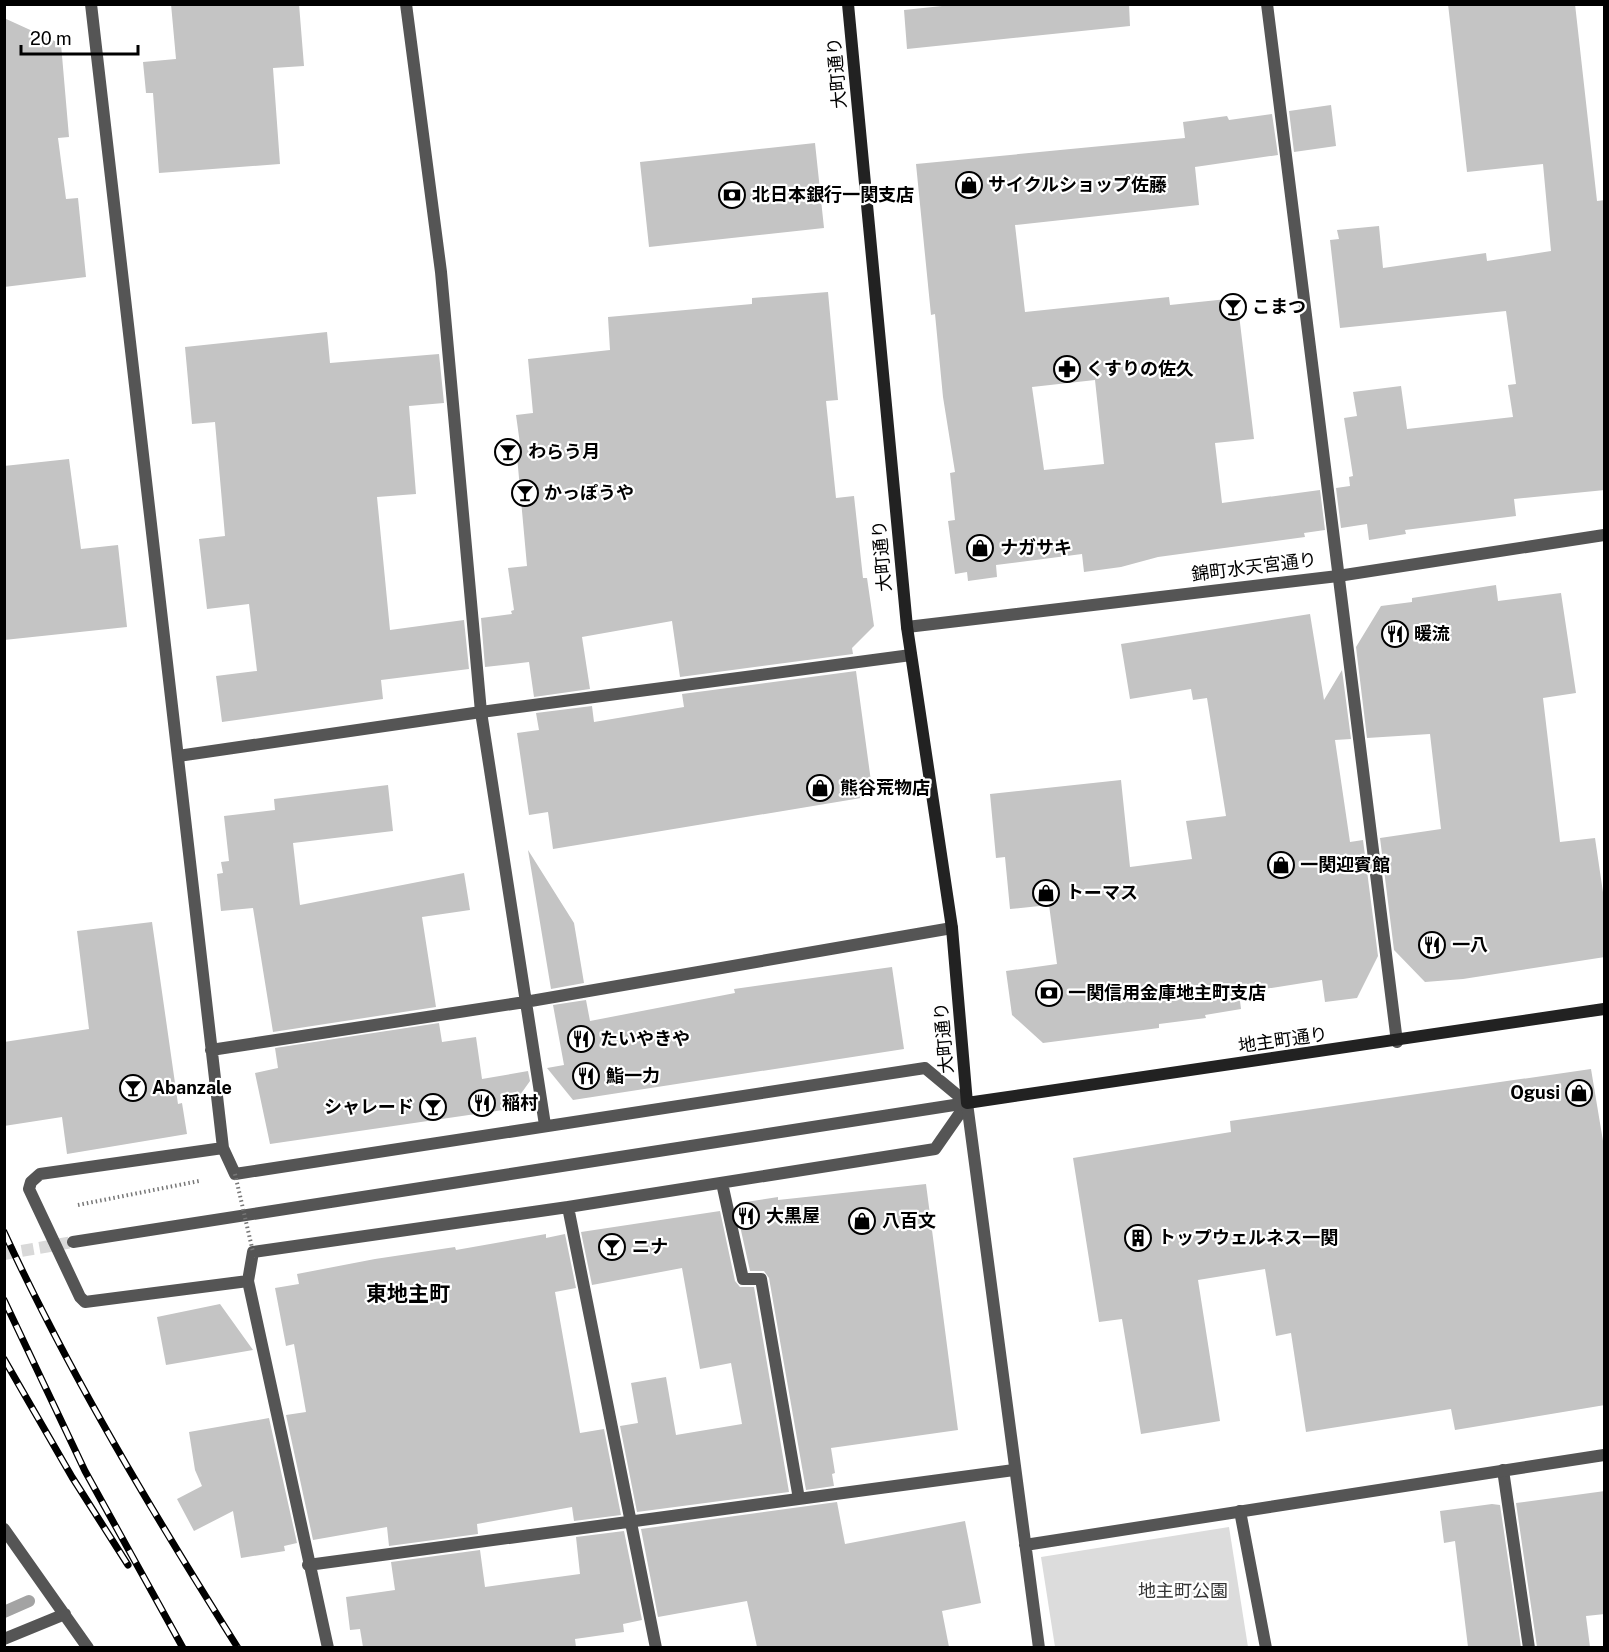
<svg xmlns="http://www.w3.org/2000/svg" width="1609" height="1652" font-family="'Public Sans','Noto Sans JP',sans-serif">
	<rect width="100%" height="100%" fill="#fff"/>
	<path fill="#dcdcdc" d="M1229,1527l19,120h-193l-14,-90z"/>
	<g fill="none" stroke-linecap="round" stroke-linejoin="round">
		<path stroke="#a3a3a3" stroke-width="12" d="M4,1612l25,-11"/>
	</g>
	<path fill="#c4c4c4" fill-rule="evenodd" d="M171,4h128l5,62 -31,2 7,96 -121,9 -6,-80h-7l-3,-31 33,-3z
		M961,4h168l1,22 -223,23 -3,-39z
		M1448,4h127l22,197 8,-1v290l-91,9 2,17 -111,14 1,4 -37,6 -2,-16 -26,4 -5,-40 14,-2 -1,-9 4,-1 -9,-58 13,-2 -4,-24 48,-6 6,43 106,-12 -5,-32 8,-1 -10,-73 -166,17 -10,-88 9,-1 -2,-9 42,-4 4,42 103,-15 1,8 64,-10 -8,-87 -76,8z
		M4,18l57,26 8,93 -11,1 8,61 12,-1 8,79 -82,10z
		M1331,105l5,41 -42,6 -5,-41z
		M1272,114l6,41 -83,12 4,38 -184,20 10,87 144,-15 1,8 67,-7 17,141 -39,4 7,60 98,-13 5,40 -21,3 1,4 -147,20 -37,10 -37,5 -2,-18 -86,11 1,12 -29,4 -1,-9 -12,2 -7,-53 7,-1 -5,-47 5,-1 -12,-75 -8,-83 -4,1 -15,-151 269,-26 -2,-16 44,-6 2,4zM1095,380l9,84 -60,6 -12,-83z
		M815,143l9,85 -175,19 -9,-85z
		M828,292l10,108 -12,1 10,97 18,-2 9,82h4l7,48 -22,22 1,6 -173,23 -8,-56 -90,16 8,52 -56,8 -5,-35 -44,5 -4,-49 31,-4 -1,-3 3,-1 -6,-42 19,-2 -11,-121 4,-1 -4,-29 17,-2 -5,-54 82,-9 -2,-33 144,-13v-6z
		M327,332l3,31 109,-9 5,49 -35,3 7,88 -39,3 13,133 74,-10 5,49 -88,11 2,19 -161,23 -6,-46 41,-5 -8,-67 -42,5 -8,-70 26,-3 -10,-114 -23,2 -7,-77z
		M69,459l12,90 37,-4 9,82 -123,13v-174z
		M1496,585l2,16 63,-8 15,100 -33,5 17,144 35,-4 10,68v51l-142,22 -38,3 -31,-32 -14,-112 61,-9 -11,-95 -63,4 -11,-91 25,-41 31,-4v-4z
		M1310,614l14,86 18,-30 9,69 -16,1 15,102 13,-2 15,116 -21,42 -32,4 -3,-22 -83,13 2,16 -36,6 1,3 -47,6v4l-116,15 -31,-28 -6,-44 51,-7 -8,-59 -39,4 -5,-52 -9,1 -6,-64 131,-14 9,87 62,-8 -6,-38 40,-5 -19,-118 -14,2 -2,-11 -61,10 -9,-55z
		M856,671l17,125 -320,53 -5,-37 -19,3 -12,-82 22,-3 -3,-17 56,-7 2,16 90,-15 -2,-13z
		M388,785l5,46 -100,12 7,62 164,-32 6,37 -48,7 14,90 -163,25 -20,-124 -32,3 -4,-37 6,-1 -2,-11 8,-1 -5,-45 51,-6 -1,-11z
		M528,850l46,73 10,60 -33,6z
		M152,922l26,182 4,-1 5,31 -120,20 -5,-37 -58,9v-84l85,-13 -12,-98z
		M892,967l12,82 -331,51 -26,-32 17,-3 -11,-60 33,-5 4,21 145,-28 -1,-4z
		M439,1023l3,19 34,-5 6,42 46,-8 2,10 -20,28 -240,35 -15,-71 23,-5 -3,-20z
		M1591,1069l14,84v252l-150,25 -4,-21 -145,23 -15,-99 -15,3 -11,-67 -67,11 22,141 -79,13 -19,-115 -23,3 -26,-164 158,-26 -1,-11z
		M926,1184l32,246 -127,18 4,25 -3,1 2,12 -28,4 -37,-212 -5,-7h-14l-14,-63 3,-1v-4l39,-6v3z
		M720,1211l15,70 5,6h14l35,205 -152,20 -17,-86 18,-3 -7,-40 35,-6 10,58 66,-11 -11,-61 -31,6 -18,-101 -90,17 -11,-53z
		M546,1234v4l19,-4 11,54 -21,4 25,141 24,-4 17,86 -47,6 -2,-14 -95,17 1,10 -89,12 -2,-19 -74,13 -27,-125 20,-3 -12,-68 -8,2 -11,-58 24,-4 -2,-10 78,-15 80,-12 1,3z
		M220,1304l33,46 -87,15 -9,-48z
		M269,1418l28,125 -13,3 1,5 -44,7 -8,-47 -39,20 -17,-32 25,-13 -7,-16 -6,-38z
		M1605,1491v123l-19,2 4,31h-53l-21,-144z
		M837,1502l8,42 120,-23 16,82 -39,8 7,36h-192l-10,-46 -89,16 -17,-88z
		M1492,1504l8,1 21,142h-53l-13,-106 -11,2 -4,-32z
		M624,1531l18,89 -19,4 1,8 -49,7 1,8h-213l-3,-18 -10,1 -4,-33 49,-7 -4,-28 89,-12 5,37 95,-13 -4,-37z"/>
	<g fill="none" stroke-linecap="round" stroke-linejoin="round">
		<path stroke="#d9d9d9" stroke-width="12" stroke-dasharray="12 6" stroke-linecap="butt" d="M4,1254l69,-12"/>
		<path stroke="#777" stroke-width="4" stroke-dasharray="1.5 3" stroke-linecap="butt" d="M78,1205l121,-24"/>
		<path stroke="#555" stroke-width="12" d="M91,4l132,1144 12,26 690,-106 42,35 -32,46 -367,58 -315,45 -5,29
			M406,4l35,268 40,440 64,413
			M1267,4l130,1038
			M211,1050l314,-48 427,-74
			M223,1148l-183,26 -9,8 -2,7 51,108 5,5 163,-21 80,367
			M722,1183l21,96h18l38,220
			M568,1207l88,441
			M1503,1470l26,178
			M1240,1511l26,137
			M4,1529l84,119
			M308,1565l706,-95
			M4,1639l61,-25"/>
		<path stroke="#555" stroke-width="12" d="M907,627l431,-51 266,-41
			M178,756l303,-44 430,-57
			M73,1242l894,-139 72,545
			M1025,1545l579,-90"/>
		<path stroke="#222" stroke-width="12" d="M848,4l59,623 45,301 15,175 637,-94"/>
		<defs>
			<path id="rail" d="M4,1232c67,145 149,281 234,416
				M4,1300l81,171 98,177
				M4,1359l68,118 56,88"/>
		</defs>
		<use href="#rail" stroke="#000" stroke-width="7"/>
		<use href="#rail" stroke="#fff" stroke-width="4.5" stroke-dasharray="14" stroke-linecap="butt"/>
		<path stroke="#777" stroke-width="4" stroke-dasharray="1.5 3" stroke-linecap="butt" d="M235,1174l18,78"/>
	</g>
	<defs>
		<symbol id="shop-ring" viewBox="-11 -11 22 22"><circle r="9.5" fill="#fff" stroke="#000" stroke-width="1.5"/><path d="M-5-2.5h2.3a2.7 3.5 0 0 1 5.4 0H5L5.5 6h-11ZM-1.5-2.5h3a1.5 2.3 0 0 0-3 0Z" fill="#000"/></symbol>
		<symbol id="bank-ring" viewBox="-11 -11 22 22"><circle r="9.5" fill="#fff" stroke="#000" stroke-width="1.5"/><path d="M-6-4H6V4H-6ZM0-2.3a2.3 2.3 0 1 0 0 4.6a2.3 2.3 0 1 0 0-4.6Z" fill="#000"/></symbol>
		<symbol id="bar-ring" viewBox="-11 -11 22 22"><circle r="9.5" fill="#fff" stroke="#000" stroke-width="1.5"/><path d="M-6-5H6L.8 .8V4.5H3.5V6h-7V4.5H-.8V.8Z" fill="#000"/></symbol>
		<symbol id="pharmacy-ring" viewBox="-11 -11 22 22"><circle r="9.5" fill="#fff" stroke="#000" stroke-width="1.5"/><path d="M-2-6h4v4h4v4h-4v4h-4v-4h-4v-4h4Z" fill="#000"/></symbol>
		<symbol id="restaurant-ring" viewBox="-11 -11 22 22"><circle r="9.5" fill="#fff" stroke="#000" stroke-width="1.5"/><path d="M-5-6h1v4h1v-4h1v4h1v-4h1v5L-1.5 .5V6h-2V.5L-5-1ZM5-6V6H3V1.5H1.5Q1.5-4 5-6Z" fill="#000"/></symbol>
		<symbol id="building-ring" viewBox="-11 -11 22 22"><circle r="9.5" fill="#fff" stroke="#000" stroke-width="1.5"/><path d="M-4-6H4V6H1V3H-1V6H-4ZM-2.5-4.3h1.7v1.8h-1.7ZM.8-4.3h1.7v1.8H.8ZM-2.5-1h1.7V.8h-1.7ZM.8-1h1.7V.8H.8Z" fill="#000"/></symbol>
	</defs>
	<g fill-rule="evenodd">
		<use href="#shop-ring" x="954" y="170" width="30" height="30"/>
		<use href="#bank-ring" x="717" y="180" width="30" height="30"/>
		<use href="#bar-ring" x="1218" y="292" width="30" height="30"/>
		<use href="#pharmacy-ring" x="1052" y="354" width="30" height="30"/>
		<use href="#bar-ring" x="493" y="437" width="30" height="30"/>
		<use href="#bar-ring" x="510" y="478" width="30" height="30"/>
		<use href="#shop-ring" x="965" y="533" width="30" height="30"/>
		<use href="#restaurant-ring" x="1380" y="619" width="30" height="30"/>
		<use href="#shop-ring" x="805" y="773" width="30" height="30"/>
		<use href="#shop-ring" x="1266" y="850" width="30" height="30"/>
		<use href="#shop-ring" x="1031" y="878" width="30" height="30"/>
		<use href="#restaurant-ring" x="1417" y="930" width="30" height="30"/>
		<use href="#bank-ring" x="1034" y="978" width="30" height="30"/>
		<use href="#restaurant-ring" x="566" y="1024" width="30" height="30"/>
		<use href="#restaurant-ring" x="571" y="1061" width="30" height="30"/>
		<use href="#bar-ring" x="118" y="1073" width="30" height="30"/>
		<use href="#shop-ring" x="1564" y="1078" width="30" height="30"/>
		<use href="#restaurant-ring" x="467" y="1088" width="30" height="30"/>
		<use href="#bar-ring" x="418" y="1092" width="30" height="30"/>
		<use href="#restaurant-ring" x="731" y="1201" width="30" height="30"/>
		<use href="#shop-ring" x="847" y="1206" width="30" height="30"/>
		<use href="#building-ring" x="1123" y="1223" width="30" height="30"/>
		<use href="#bar-ring" x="597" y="1232" width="30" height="30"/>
	</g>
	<g text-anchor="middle" stroke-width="4.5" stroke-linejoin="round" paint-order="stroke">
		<g font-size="18" fill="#000" stroke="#fff">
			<text transform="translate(837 73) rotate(-95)" y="6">大町通り</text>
			<text transform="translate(882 556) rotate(-95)" y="6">大町通り</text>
			<text transform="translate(1254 567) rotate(-7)" y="6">錦町水天宮通り</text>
			<text transform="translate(944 1038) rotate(-95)" y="6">大町通り</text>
			<text transform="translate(1283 1040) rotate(-8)" y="6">地主町通り</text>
		</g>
		<g font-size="18" font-weight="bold" fill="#000" stroke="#fff" text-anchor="start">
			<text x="988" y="191">サイクルショップ佐藤</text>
			<text x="752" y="201">北日本銀行一関支店</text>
			<text x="1252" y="313">こまつ</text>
			<text x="1086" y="375">くすりの佐久</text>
			<text x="528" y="458">わらう月</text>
			<text x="544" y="499">かっぽうや</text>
			<text x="1000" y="554">ナガサキ</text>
			<text x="1414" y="640">暖流</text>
			<text x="840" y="794">熊谷荒物店</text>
			<text x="1300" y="871">一関迎賓館</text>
			<text x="1066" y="899">トーマス</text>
			<text x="1452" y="951">一八</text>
			<text x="1068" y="999">一関信用金庫地主町支店</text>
			<text x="600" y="1045">たいやきや</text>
			<text x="606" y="1082">鮨一力</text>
			<text x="152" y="1094">Abanzale</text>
			<text x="1560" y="1099" text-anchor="end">Ogusi</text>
			<text x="502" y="1109">稲村</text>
			<text x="414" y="1113" text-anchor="end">シャレード</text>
			<text x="766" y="1222">大黒屋</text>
			<text x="882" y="1227">八百文</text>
			<text x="1158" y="1244">トップウェルネス一関</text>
			<text x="632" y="1253">ニナ</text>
		</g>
		<g font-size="18" fill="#333" stroke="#fff">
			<text x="1183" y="1597">地主町公園</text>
		</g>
		<g font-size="21" font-weight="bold" fill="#000" stroke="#fff">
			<text x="408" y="1301">東地主町</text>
		</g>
	</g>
	<rect width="1609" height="1652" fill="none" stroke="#000000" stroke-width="12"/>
	<path d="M21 45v9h117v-9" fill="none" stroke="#000000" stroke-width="3"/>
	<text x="30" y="45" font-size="18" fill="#000000" stroke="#ffffff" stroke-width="4.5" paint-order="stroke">20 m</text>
</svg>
